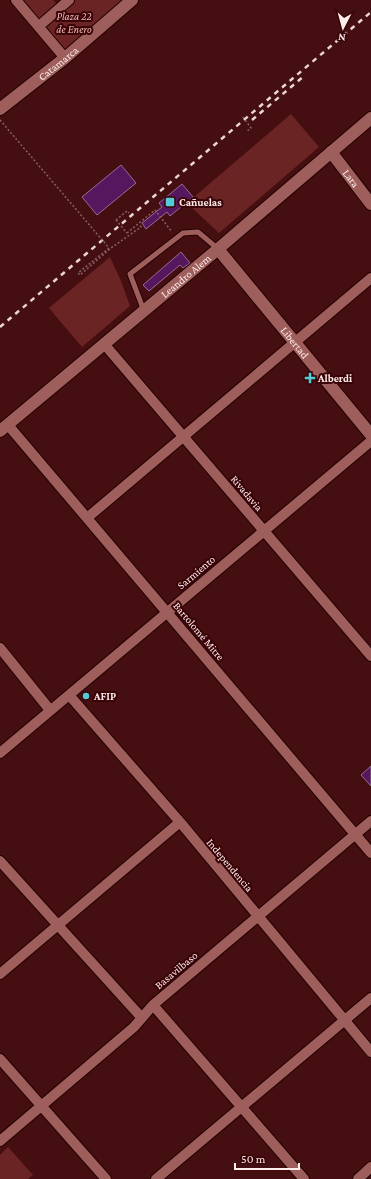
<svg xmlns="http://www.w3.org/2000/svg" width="371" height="1179" font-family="'Crimson Pro',serif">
	<rect width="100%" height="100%" fill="#450e10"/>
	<path fill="#6b2424" d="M20,0h33l6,6 -20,17z
		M69,0h63l-67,58 -26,-32z
		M291,114l28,33 -100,86 -32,-30z
		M110,257l11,24 9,25 -48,41 -33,-39z
		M8,1147l25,28 -5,4h-28v-24z"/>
	<path fill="#57175e" stroke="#966c9a" d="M121,165l15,18 -39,32 -15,-18z
		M182,184l11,13 -23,19 -3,-4 -21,17 -4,-6 20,-16 -3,-4z
		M181,252l9,11 -7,5 -3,-3 -31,26 -6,-6z
		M371,766v20l-10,-11z"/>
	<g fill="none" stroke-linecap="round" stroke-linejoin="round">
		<defs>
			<path id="lane" d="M144,311l-14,-37 53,-41 15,-1 19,16"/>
			<path id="street" d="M16,0l49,58
				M39,26l30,-26
				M105,345l266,311
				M8,425l363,428
				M87,518l284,-240
				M0,648l50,62
				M69,695l111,127 191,230
				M0,753l371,-312
				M0,861l142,157
				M0,974l180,-152
				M153,1005l151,174
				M0,1059l106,120
				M0,1141l134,-114 19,-22 218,-184
				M156,1179l215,-181
				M358,1179l13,-12"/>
			<g id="secondary">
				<path id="s1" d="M0,109l65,-51 67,-58"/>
				<path id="s2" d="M331,152l40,52"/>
				<path id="s3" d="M218,249l153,186"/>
				<path id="s4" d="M0,431l218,-182 153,-131"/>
			</g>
		</defs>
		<use href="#lane" stroke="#230002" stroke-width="7"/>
		<use href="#street" stroke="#230002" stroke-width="12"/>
		<use href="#secondary" stroke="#230002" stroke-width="14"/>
		<path stroke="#896162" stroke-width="1.5" stroke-dasharray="2 2" stroke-linecap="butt" d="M243,117l8,11 -5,4
			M116,220l11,-9 2,2
			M127,233l28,-23 17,22
			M109,248l-31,25 2,2 31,-27 30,-21 -2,-3"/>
		<use href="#lane" stroke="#9e5e5b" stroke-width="5"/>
		<use href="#street" stroke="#9e5e5b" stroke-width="10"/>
		<use href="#secondary" stroke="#9e5e5b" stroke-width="12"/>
		<path stroke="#ead6d5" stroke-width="2.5" stroke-dasharray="5 5" stroke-linecap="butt" d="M252,120l52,-44
			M0,327l371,-315"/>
		<path stroke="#896162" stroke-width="1.5" stroke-dasharray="2 2" stroke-linecap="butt" d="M0,120l109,128
			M116,220l11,13"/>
	</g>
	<g fill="#52ccd6" stroke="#390307" stroke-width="1.5">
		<rect x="165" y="197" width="10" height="10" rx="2"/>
		<path d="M308 372h4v4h4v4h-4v4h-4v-4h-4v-4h4z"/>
		<circle cx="86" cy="696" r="4"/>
	</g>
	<g text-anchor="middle" stroke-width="4" stroke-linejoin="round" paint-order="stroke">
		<g font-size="11" font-style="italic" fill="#f0b9b5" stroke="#390307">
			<text x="74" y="20">Plaza 22<tspan x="74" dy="13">de Enero</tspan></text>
		</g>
		<g font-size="11" fill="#fcedeb" stroke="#390307">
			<text dy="4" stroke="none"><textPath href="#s1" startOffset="74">Catamarca</textPath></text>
			<text dy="4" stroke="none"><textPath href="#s2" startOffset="33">Lara</textPath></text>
			<text dy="4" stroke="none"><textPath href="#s4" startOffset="242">Leandro Alem</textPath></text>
			<text dy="4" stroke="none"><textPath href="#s3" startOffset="121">Libertad</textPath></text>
			<text transform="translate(247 493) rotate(50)" y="4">Rivadavia</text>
			<text transform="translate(196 572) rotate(-40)" y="4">Sarmiento</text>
			<text transform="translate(199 631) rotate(50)" y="4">Bartolomé Mitre</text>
			<text transform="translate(230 865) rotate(50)" y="4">Independencia</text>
			<text transform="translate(176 970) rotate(-40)" y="4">Basavilbaso</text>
		</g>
		<g font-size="11" font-weight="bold" fill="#fcedeb" stroke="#390307" text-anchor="start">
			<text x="179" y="206">Cañuelas</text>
			<text x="318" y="382">Alberdi</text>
			<text x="94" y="700">AFIP</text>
		</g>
	</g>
	<g transform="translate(343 28) rotate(186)" stroke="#390307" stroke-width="3" paint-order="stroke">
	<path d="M0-3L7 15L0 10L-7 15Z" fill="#fcedeb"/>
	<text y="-6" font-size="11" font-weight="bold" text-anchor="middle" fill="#fcedeb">N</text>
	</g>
	<path d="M235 1163v6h64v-6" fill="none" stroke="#fcedeb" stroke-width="2"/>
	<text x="241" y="1163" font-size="12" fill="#fcedeb" stroke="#390307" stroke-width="3" paint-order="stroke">50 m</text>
</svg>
